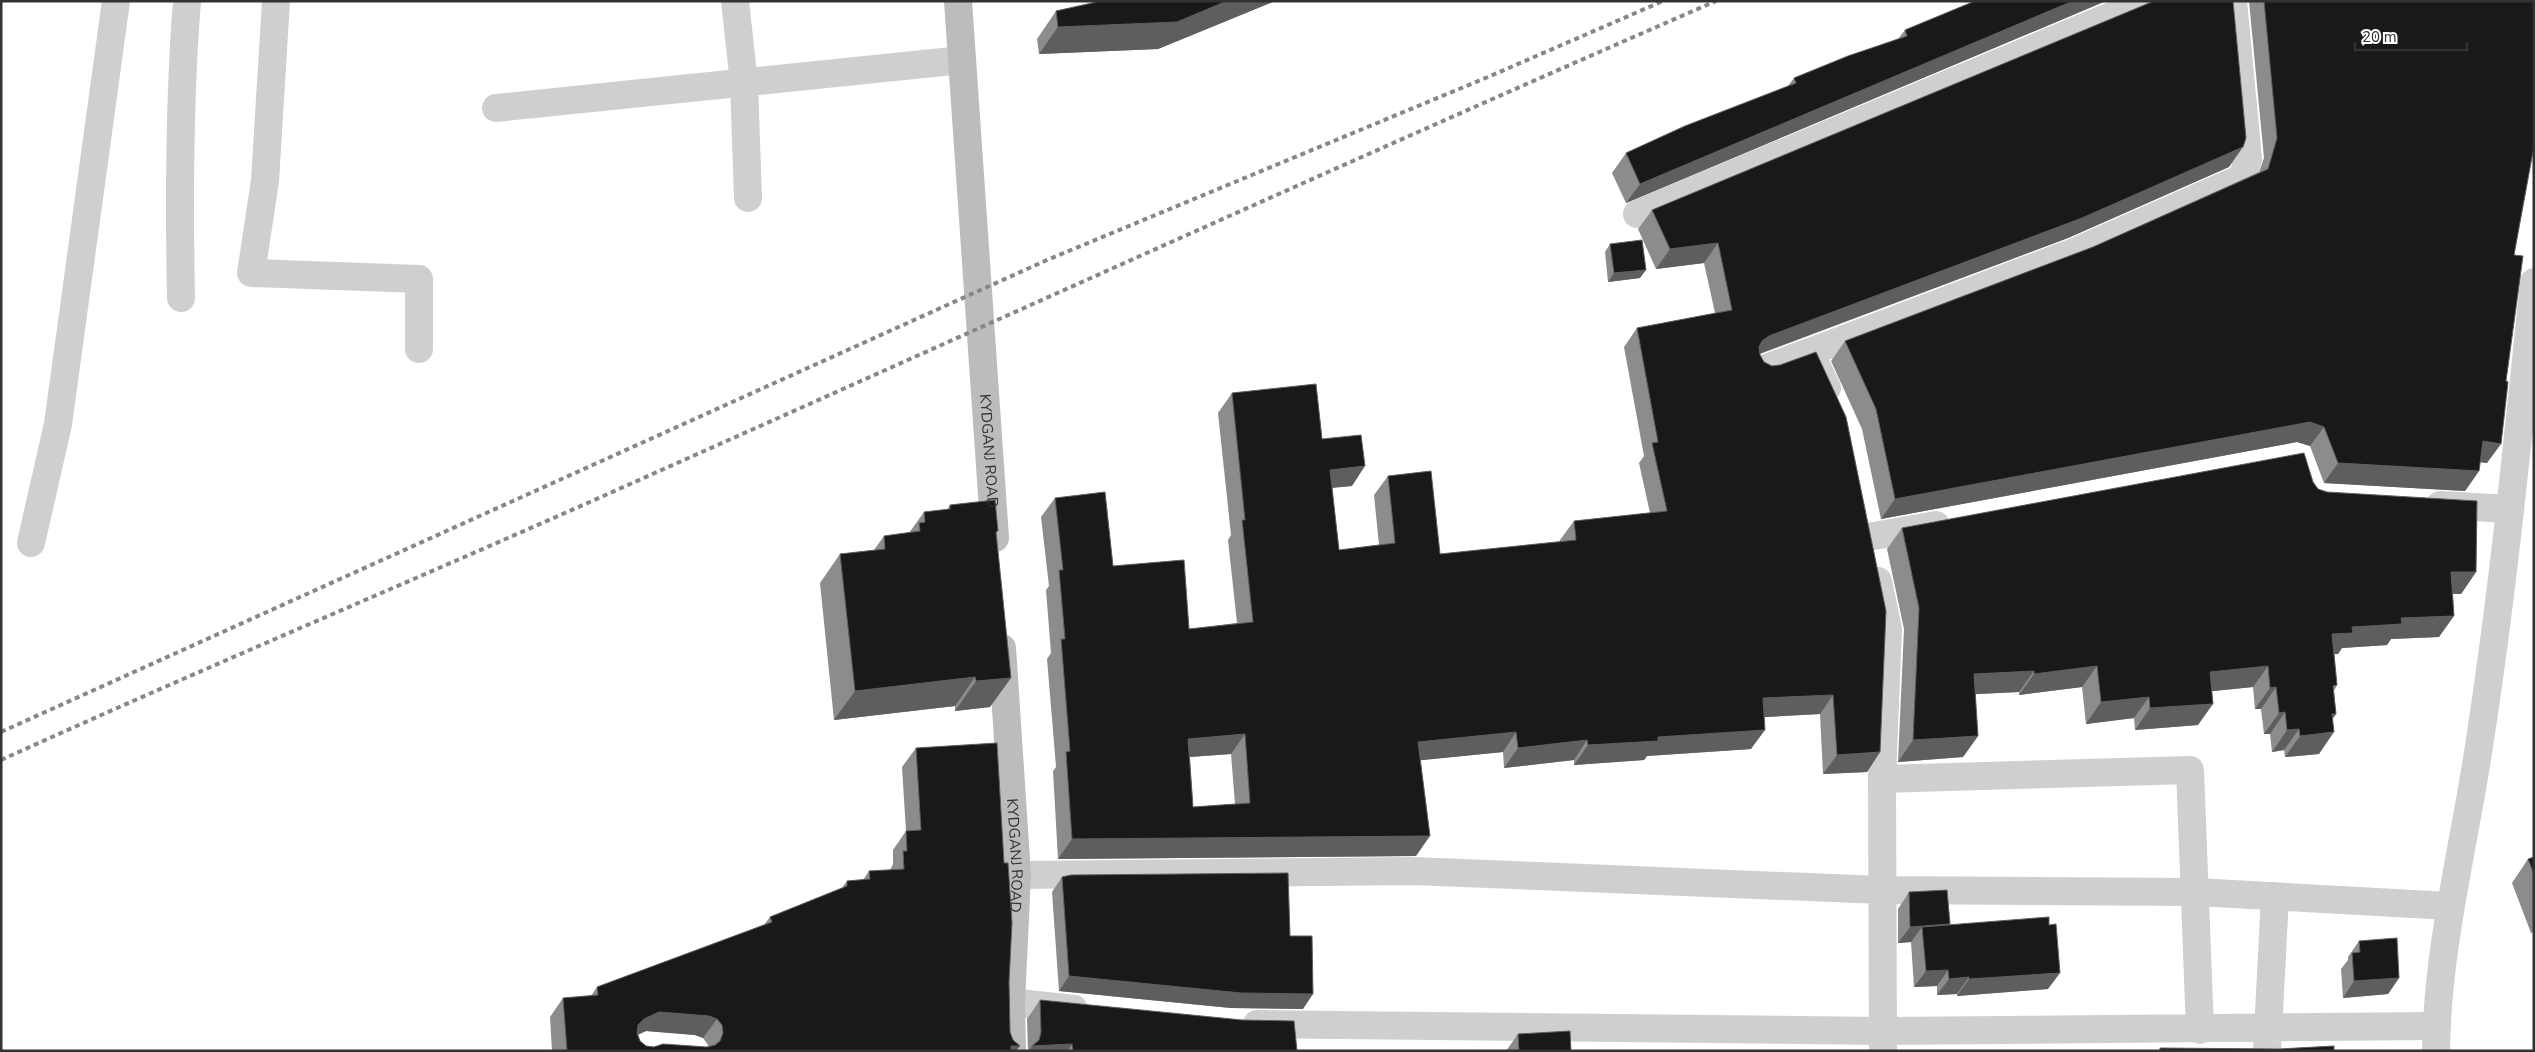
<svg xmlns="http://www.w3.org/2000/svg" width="2535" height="1052" font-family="'Nunito Sans',sans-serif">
	<rect width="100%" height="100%" fill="#fff"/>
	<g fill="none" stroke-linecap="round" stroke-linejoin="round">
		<path stroke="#cfcfcf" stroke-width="28" d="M276,1l-11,180 -14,92 168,6v70
			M735,1l9,82 4,115
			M496,108l466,-48
			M1637,214l510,-213
			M181,298c-2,-99 -2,-198 6,-297
			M1810,352l264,-100 168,-74 6,-19 -15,-158
			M1761,370l49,-18 17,36
			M2440,505l70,4
			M1868,537l68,-12
			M31,543l27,-119 58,-423
			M1878,581l10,48 -6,150 1,272
			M1882,779l308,-9 10,260
			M1017,875l396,-4 468,19 315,2 254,14
			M1011,1002l63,7
			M1257,1024l627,7 553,-5
			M2267,1051l8,-155"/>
		<path stroke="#cfcfcf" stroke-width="28" d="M2436,1051c1,-103 28,-204 43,-305 24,-154 39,-309 55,-464"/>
		<g stroke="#bcbcbc" stroke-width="28">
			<path id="s1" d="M958,1l37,537"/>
			<path id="s2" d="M1002,648l15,227 -6,127 1,49"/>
		</g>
		<path stroke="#878787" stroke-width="4" stroke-dasharray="5 4" stroke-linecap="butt" d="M1,732l1046,-472 441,-183 175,-76
			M1,760c218,-99 438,-190 656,-288 353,-157 705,-317 1059,-471"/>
	</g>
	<path fill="#8c8c8c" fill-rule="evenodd" d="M1094,1h181l-117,48 -119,5 -2,-15 19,-28 38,-8z
		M1975,1h131l-480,202 -14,-30 14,-20 162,-67 6,-8 104,-39 7,-9z
		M2249,1h285l-20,254 -27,208 -7,-1 -1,9 -14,20 -141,-8 -14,-37 -13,-4 -416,77 -19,-90 -31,-68 14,-20 248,-94 166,-75 5,-14z
		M2229,167l-161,71 -308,116 120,398 -13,20 -44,2 -3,-60 -56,3 -13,32 -104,7 -3,4 -70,5v-5l-70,8 -1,-16 -83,8 -4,96 -358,3 -5,-88 3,-4 -9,-108 4,-6 -5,-63 3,-4 -8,-69 14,-19 58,68 76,63 48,-6 -9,-83 3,-5 -13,-122 14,-20 90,46 30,47 -20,2 7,62 40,-5 -5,-50 14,-19 52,78 120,-12v-2l14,-19 76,-8 -11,-50 5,-7 -20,-109 13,-19 78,-15 -11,-50 -48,6 -18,-40 14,-19zM1231,754l4,50 -42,3 -3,-50z
		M1610,244l30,34 -32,4 -3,-30z
		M2313,482l5,7 158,83 -15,22h-8l-14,43 -48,2 -4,6 -45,3 -4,6h-4l3,31 -3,6 2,23 -3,4 -14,36 -34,3 -1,-7 -12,2 -2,-18h-6l-3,-25h-6l-2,-22 -41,4 -14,34 -63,5 -1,-12 -48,6 -4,-37 -63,8v-3l-44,2 3,42 -15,21 -65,5 6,-133 -17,-80 15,-21z
		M950,505l46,29 -6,173 -35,4v-5l-121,14 -14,-137 20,-29 34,-4 10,-14 25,-3 15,-21 23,-2z
		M916,748l93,234 1,50 6,19h-464l-2,-34 13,-19 28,-2 6,-9 167,-62 6,-8 72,-29 5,-7 16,-1 6,-9 21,-1 3,-6v-14l13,-19 -4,-64zM646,1031l49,4 8,3 5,7 1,2h-55l-8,-1 -6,-5 -2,-6z
		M2534,857v75l-3,1 -19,-50 16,-24z
		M1062,877l228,59 13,73 -72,-1 -172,-17 -7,-99z
		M1909,892l41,32 98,65 -91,7v-2l-20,1v-9l-23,1 -3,-45 -13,1v-34z
		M2359,941l40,37 -11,16 -45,4 -2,-29 7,-9v-3z
		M1040,1000l257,51h-269l-1,-32z
		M1518,1034l53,17h-65z"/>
	<path fill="#5e5e5e" d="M1227,1h48l-117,48 -119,5 19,-27z
		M2073,1h33l-480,202 14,-19z
		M2243,147l-14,20 -161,71 -312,117 6,-14 7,-5z
		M1718,243l-14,20 -48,6 14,-20z
		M1646,270l-6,8 -32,4 6,-9z
		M2310,422l14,5 -14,19 -13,-4 -416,77 14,-20z
		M2483,441l18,3 -14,19 -18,-2z
		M2338,463l141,8 -14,20 -141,-8z
		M1365,466l-13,20 -35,3 13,-19z
		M2451,572h25l-15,22 -25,-1z
		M2454,616l-15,21 -48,2 -4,6 -45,3 -4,6 -21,1 15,-21 20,-7 49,-9z
		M2097,666l-15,21 -63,8 15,-21z
		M2268,666l-15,21 -58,6 15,-21z
		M2034,671l-15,21 -60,3 15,-21z
		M975,677l-20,29 -121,14 21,-29z
		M1011,678l-21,29 -35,4 21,-30z
		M2276,687l-15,22h-6l15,-21z
		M1833,695l-13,19 -71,4 14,-20z
		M2149,697l-15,21 -48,6 15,-22z
		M2213,704l-15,21 -63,5 15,-22z
		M2285,712l-15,22h-6l15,-21z
		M2332,714h4l-14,20 12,-2 -15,22 -34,3 15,-21z
		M2299,729l-15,21 -12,2 15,-22z
		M1765,730l-14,19 -104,7 -3,4 -70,5 14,-20 70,-8z
		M1516,732l-13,20 -99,10 14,-20z
		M1245,734l-14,20 -56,4 13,-19z
		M1978,736l-15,21 -65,5 15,-22z
		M1587,740l-13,20 -70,8 14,-20z
		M1880,752l-13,20 -44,2 14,-19z
		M1430,836l-14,20 -358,3 14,-20z
		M1950,924l-28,3 -11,15 -13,1 12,-16z
		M1948,970l-11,16 -23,1 12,-16z
		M2060,973l-12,16 -91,7 12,-17z
		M1069,976l244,18 -10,15 -72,-1 -172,-17z
		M1969,977l-12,17 -20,1 12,-16z
		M2399,978l-11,16 -45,4 11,-17z
		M659,1012l50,4 8,3 -14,19 -8,-3 -49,-4 -16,7 8,-13 6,-6z
		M1072,1044l-4,7h-39l3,-5z
		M1011,1046h9l-4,5h-9z"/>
	<path fill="#191919" stroke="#5e5e5e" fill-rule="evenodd" d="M1101,1h126l-50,21 -119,5 -2,-16z
		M1975,1h98l-433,183 -14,-31 59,-27 111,-43 -2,-5 54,-22 59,-20 -2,-6z
		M2154,1h79l13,137 -3,9 -161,71 -313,118 -7,5 -3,6 1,8 4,7 8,4 8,-1 36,-13 30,65 40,194 -6,141 -43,3 -4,-60 -70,3 2,32 -107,7v4l-70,4 -1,-5 -69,8 -2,-16 -98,10 12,94 -358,3 -6,-87 4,-1 -9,-112h4l-6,-69h4l-8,-72 50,-6 8,74 71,-6 5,69 64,-7 -11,-102h3l-13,-127 84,-9 6,55 39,-4 4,31 -35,4 9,80 56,-7 -7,-67 43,-5 9,83 136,-14 -2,-19 93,-10 -15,-68 6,-1 -21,-114 95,-18 -14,-67 -48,6 -18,-39zM1245,734l5,69 -57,4 -5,-68z
		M2264,1h270v145l-20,109 9,1 -17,125 2,1 -7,62 -18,-3 -4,30 -141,-8 -14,-36 -14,-5 -415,77 -19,-90 -31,-68 248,-94 175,-78 9,-31z
		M1642,240l4,30 -32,3 -4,-29z
		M2304,453l9,29 5,7 9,3 150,9 -1,71h-25l3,44 -53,2 1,6 -50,3 1,6 -21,1 5,51 -4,1 3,28h-4l2,18 -34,4 -1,-7 -12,1 -2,-18 -6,1 -3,-26 -6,1 -2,-22 -58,6 3,32 -63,4 -1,-11 -48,5 -4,-36 -63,8v-3l-60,3 4,62 -65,4 6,-132 -17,-80z
		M995,500l3,31 -2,1 15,146 -35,3 -1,-4 -120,14 -15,-137 45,-5 -1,-13 36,-5 -1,-8 6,-1 -1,-10 26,-3v-4z
		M997,743l7,120h4l4,60 -3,59 1,50 3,8 7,6h-9v5h-447h3l-4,-53 35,-3 -1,-8 175,-65 -2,-5 77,-31v-5l23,-2 -1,-8 35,-2 -1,-18h4l-1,-20 15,-1 -5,-82zM659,1012l50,4 8,3 5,6 1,8 -3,8 -5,4 -8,2 -44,-3 -9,3 -8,-1 -6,-5 -3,-8 1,-8 6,-6z
		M2534,857v17l-6,-15z
		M1288,873l2,63h22l1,58 -72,-1 -172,-17 -7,-99 9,-2z
		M1947,890l3,34 -40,3 -1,-35z
		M2049,917v8l7,-1 4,49 -91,6v-2l-20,2 -1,-9 -22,1 -4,-44z
		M2397,938l2,40 -45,3 -2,-28 8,-1 -1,-11z
		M1040,1000l202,20 52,1 3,30h-224l-1,-7 -40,2 7,-6 2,-8z
		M1570,1031l1,20h-52l-1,-17z
		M2334,1046v5h-174v-3l119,1z"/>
	<g text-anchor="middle" stroke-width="5" stroke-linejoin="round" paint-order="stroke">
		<g font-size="15" fill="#323232" stroke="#fff">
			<text dy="5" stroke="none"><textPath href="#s1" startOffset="451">KYDGANJ ROAD</textPath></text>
			<text dy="5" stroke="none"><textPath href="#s2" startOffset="208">KYDGANJ ROAD</textPath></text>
		</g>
	</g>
	<rect width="2535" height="1052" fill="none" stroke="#323232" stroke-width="5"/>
	<path d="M2355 42v8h112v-8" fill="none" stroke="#323232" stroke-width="2.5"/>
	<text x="2362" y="42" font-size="15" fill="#323232" stroke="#ffffff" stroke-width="4" paint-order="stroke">20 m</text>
</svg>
